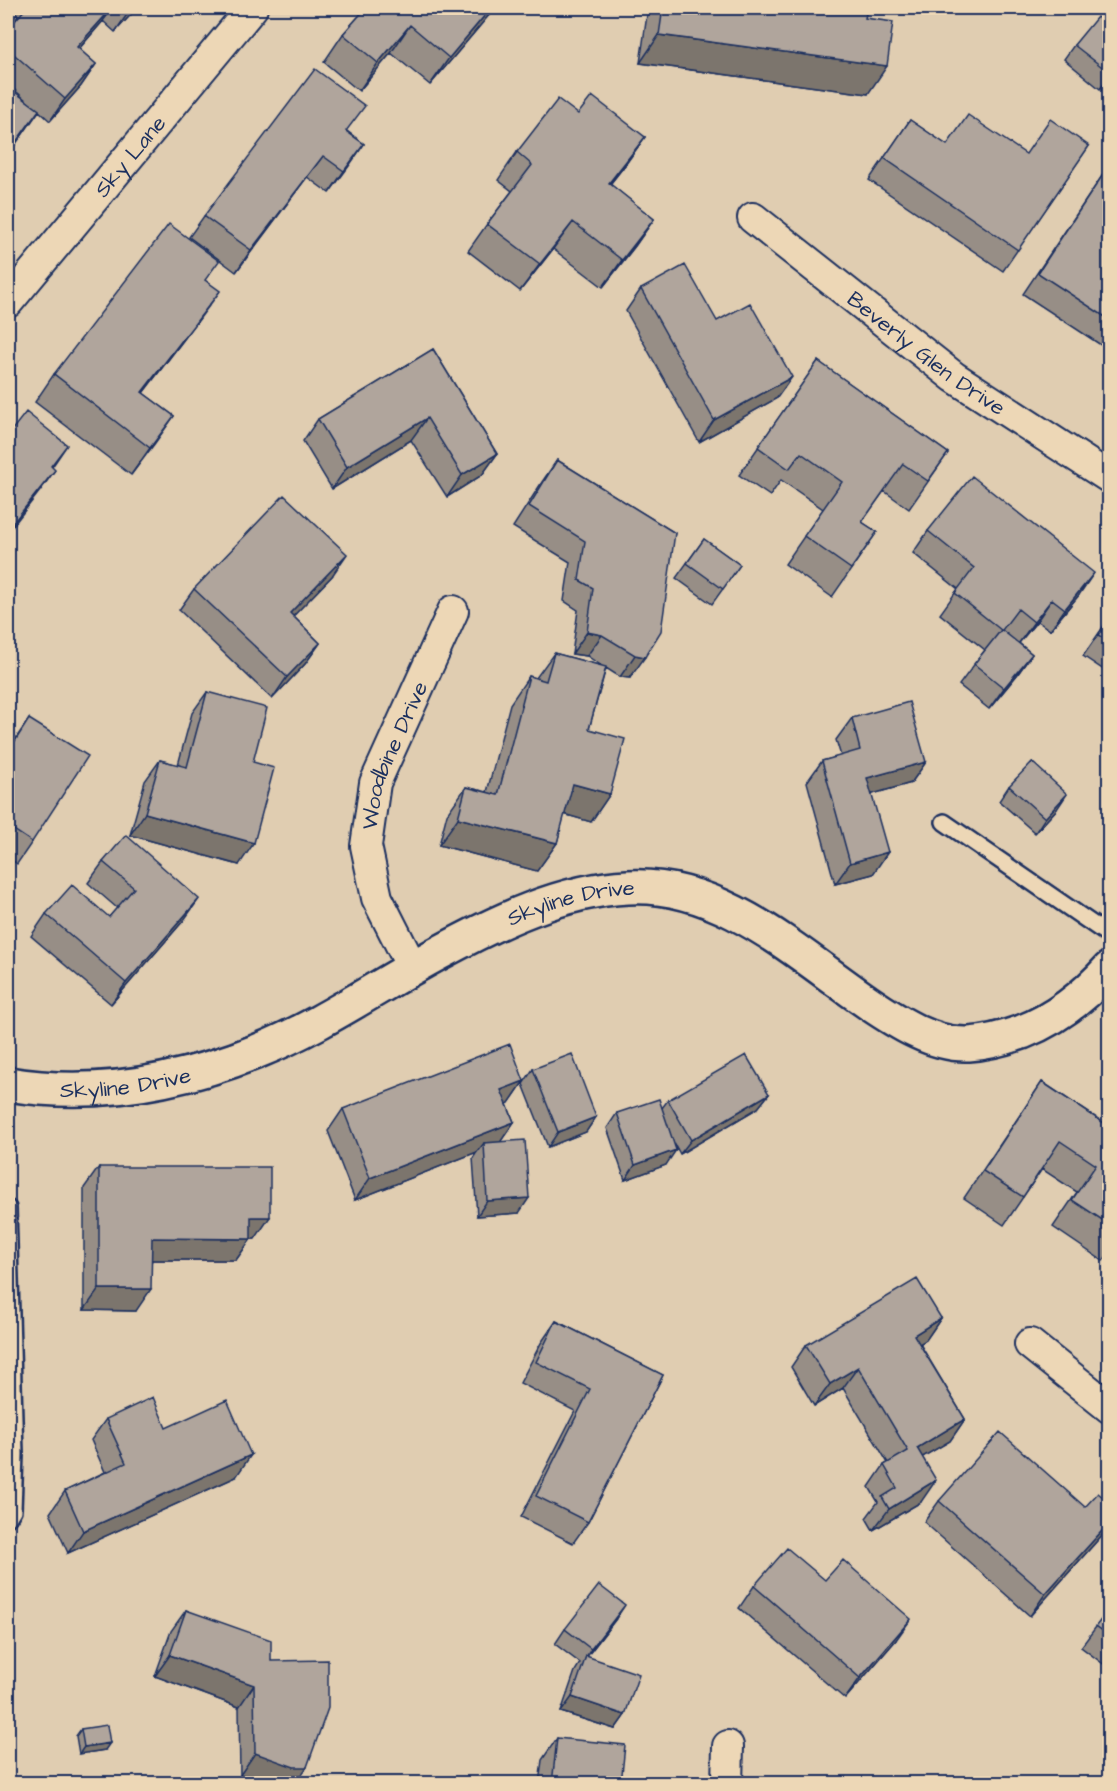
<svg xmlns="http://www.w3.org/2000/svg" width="1117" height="1791" font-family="'Architects Daughter',sans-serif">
	<rect width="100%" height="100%" fill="#e0cdb1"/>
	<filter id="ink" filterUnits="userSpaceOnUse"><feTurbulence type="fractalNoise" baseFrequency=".0167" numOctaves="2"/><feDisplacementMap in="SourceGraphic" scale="12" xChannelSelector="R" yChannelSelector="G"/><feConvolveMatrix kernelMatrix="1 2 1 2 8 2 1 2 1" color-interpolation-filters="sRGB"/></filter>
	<g filter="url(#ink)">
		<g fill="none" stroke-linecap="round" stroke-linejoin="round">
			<defs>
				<path id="lane" d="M944,822l166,114
					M8,1208l7,246 -2,56 -5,8"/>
				<g id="street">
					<path id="s1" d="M753,218l201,159 156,101"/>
					<path id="s2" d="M8,302l244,-294"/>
					<path id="s3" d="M412,967l-35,-69 -11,-52 9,-63 78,-172"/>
					<path d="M1030,1344l80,64"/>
					<path d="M727,1784l1,-38"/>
				</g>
				<g id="secondary">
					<path id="s4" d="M8,1084c85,14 170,-1 250,-33 63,-25 121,-66 181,-98 57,-31 123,-63 189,-66 94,-5 169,67 241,116 28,19 65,43 100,41 18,-1 36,-6 53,-12 36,-14 63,-36 88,-64"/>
				</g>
			</defs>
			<use href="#lane" stroke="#1b2f5e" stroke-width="20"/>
			<use href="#street" stroke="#1b2f5e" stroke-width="34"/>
			<use href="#secondary" stroke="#1b2f5e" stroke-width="38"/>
			<use href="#lane" stroke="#edd7b6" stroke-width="15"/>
			<use href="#street" stroke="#edd7b6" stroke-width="30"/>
			<use href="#secondary" stroke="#edd7b6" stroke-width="33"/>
		</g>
		<path fill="#978e86" stroke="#1b2f5e" stroke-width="1.5" d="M8,8h129l-22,24 -12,-11 -24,28 17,15 -15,22 -31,35 -11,-10 -19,27 8,-36 -20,-18v-55l10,-13z
			M366,8h129l-65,77 -39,-32 -32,38 -35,-29 19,-28z
			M648,8h219l-2,10 3,76 -228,-31z
			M1110,27v51l-10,11 -36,-30 10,-14z
			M578,114l67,23 -20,28 -15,19 44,35 -19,27 -32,41 -50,-38 -33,42 -52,-40 19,-27 25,-33 -14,-11 19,-28z
			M910,120l37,25 79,9 63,-8 -86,125 -134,-91z
			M347,131l17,13 -35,49 -22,-16 -71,95 -47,-35 15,-21z
			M1110,164v187l-87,-57z
			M205,280l-5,38 -57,75 31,23 -43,59 -96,-73 19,-28z
			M641,289l76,32 60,77 -78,44 -73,-131z
			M433,349l64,105 -15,21 -35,22 -36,-57 -79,49 -29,-48 15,-22z
			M818,361l130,92 -39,56 -25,-18 -22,31 15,10 -45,65 -47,-33 38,-55 -42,-29 -11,16 -31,-21z
			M557,460l118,73 -45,145 -10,-1 -14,-9 -17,61 21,65 -19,28 -27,-8 -7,29 -20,28 -98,-26 8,-31 19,-27 21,5 23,-88 19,-28 7,2 18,-25 48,13 -15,-10 -15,-2 6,-44 -14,-9 6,-39 -57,-35 29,-45z
			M928,531l151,64 -29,35 -13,-9 -18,22 13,11 -15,21 -28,34 -30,-24 26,-35 -45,-36 18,-25 -45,-36z
			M704,539l36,26 -28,39 -36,-26z
			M332,576l-39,40 27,27 -15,21 -33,35 -93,-89 15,-21z
			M1110,617v57l-27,-18z
			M207,692l46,70 -14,103 -109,-30 15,-54 15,-21 18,5 14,-52z
			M852,718l74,44 -15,21 -39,11 1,80 -38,10 -28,-102 15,-21 19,-5 -5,-16z
			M29,719l3,123 -15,22 -9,-7v-107z
			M1009,786l48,23 -22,24 -36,-32z
			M103,862l81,58 -73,84 -80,-68 15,-22 63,3 8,-9 -29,-25z
			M533,1069l63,48 -10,15 -38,15 -25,-63z
			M524,1081l-15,22 -2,1 7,18 -14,20 19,71 -42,3 -4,-58 4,-6 -122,48 -27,-69 15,-22z
			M1042,1082l68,45v125l-7,9 -50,-34 24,-35 -35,-23 -38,56 -40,-27z
			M769,1094l-11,14 -78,46 -5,-9 -9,20 -41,15 -18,-52 10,-15 45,-5 6,-8z
			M99,1167l156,72h-4l-15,21h-84l-16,51 -52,-1v-122z
			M941,1318l-15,22 -6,4 45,75 -15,22 -28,16 -1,45 -48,28 -7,-12 12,-16 -9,-15 15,-22 4,-2 -45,-75 -29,18 -23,-39 15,-22z
			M556,1321l107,54 -75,147 -15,21 -52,-26 54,-106 -55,-28 21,-40z
			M106,1419l60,9 70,49 -168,76 -18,-40 15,-22 40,-19 -14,-32z
			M939,1501l146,6 25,-4v22l-6,8 -74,83 -106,-94z
			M754,1586l142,54 -51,59 -106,-91z
			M1110,1608v61l-29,-22z
			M186,1610l85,51 24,123h-31l-24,-9 -1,-68 -84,-31 16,-45z
			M615,1620l-28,36 38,59 -10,14 -54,-17 14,-41 5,-8 -25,-19 10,-15z
			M81,1729l24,21 -26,4 -3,-18z
			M557,1738l64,46h-82l3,-24z"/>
		<path fill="#7b746d" stroke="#1b2f5e" stroke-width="1.5" d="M112,8h1l-10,13 -41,47 15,-21z
			M133,8h4l-22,24 15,-22z
			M491,8h4l-65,77 19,-27z
			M410,25l-19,28 -32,38 19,-28z
			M659,35l228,31 -19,28 -228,-31z
			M96,64l-15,22 -31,35 15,-22z
			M1110,76v2l-10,11z
			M39,110l-19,28 -12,17v-2z
			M645,137l-20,28 -36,46 20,-28z
			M364,144l-15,22 -20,27 15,-22z
			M323,156l-16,21 -71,95 15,-22z
			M654,219l-19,27 -32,41 19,-27z
			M573,222l-20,27 -33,42 20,-27z
			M220,291l-20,27 -77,101 19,-27z
			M792,377l-15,21 -78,44 15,-22z
			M174,416l-19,27 -24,32 19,-27z
			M427,418l-16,22 -79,49 15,-22z
			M67,445l-15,22 -16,21 15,-22z
			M497,454l-15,21 -35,22 15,-22z
			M55,470l-15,21 -32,41v-3z
			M347,554l-15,22 -57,59 15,-22z
			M1094,573l-15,22 -29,35 15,-21z
			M1052,599l-15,22 -18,22 15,-21z
			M587,632l15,3 -15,21 -15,-2z
			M320,643l-15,21 -33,35 15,-22z
			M1032,654l-15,21 -28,34 15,-21z
			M635,655l10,2 -15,21 -10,-1z
			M926,762l-15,21 -59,17 15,-22z
			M573,784l37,10 -19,28 -38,-11z
			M1067,794l-10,15 -22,24 10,-15z
			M145,813l109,30 -15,22 -109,-30z
			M458,818l99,25 -20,28 -98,-26z
			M888,852l-15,22 -38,10 15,-21z
			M199,899l-15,21 -73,84 15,-21z
			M524,1081l-15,22 -23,9 15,-22z
			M769,1094l-11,14 -78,46 11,-14z
			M596,1117l-10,15 -38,15 10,-15z
			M514,1122l-15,22 -15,-1 -7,9 -122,48 15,-22z
			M676,1150l-10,15 -41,15 10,-15z
			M529,1198l-10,15 -42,3 10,-15z
			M251,1217h19l-15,22h-19z
			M152,1238l99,1 -15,21h-99z
			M99,1289h52l-15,22 -52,-1z
			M941,1318l-15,22 -27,16 15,-21z
			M858,1367l-15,21 -29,18 16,-22z
			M965,1419l-15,22 -48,28 15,-21z
			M251,1455l-15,22 -168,76 15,-22z
			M936,1480l-15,22 -48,28 16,-21z
			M1110,1522v3l-6,8 -74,83 15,-22z
			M625,1605l-10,15 -30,39 6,-10z
			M911,1619l-15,21 -51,59 15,-21z
			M170,1655l84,30 -15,22 -84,-31z
			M572,1697l53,18 -10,14 -54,-17z
			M110,1743l-5,7 -26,4 5,-7z
			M255,1753l52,14 -12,17h-31l-24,-9z"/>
		<path fill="#b0a59c" stroke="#1b2f5e" stroke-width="1.5" d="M26,8h86l-35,39 19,17 -31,35 -57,-50v-20z
			M366,8h125l-42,50 -39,-33 -32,38 -35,-29z
			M663,8h204l-2,10 28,4 -6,44 -228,-31z
			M1097,17l13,10v46l-36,-28z
			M315,69l50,37 -19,25 18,13 -20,27 -21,-15 -72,94 -47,-34z
			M8,87l31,23 -31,43z
			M592,96l53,41 -36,46 45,36 -32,41 -49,-38 -33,42 -53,-40 45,-59 -15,-13 41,-53 20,15z
			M968,115l58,39 24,-35 39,27 -71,104 -134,-92 26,-38 37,25z
			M1110,164v156l-72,-47z
			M169,224l50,37 -14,19 15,11 -78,101 32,24 -24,32 -96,-74z
			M685,265l32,56 33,-18 42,74 -78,43 -73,-131z
			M433,349l64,105 -35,21 -35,-57 -80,49 -29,-48z
			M818,361l130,92 -20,28 -25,-17 -41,58 15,10 -26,37 -47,-33 38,-54 -41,-29 -12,16 -31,-22z
			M26,412l41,33 -16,21 4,4 -47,59v-94z
			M557,460l118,73 -14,98 -16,26 -10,-2 -33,-20 -15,-3 6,-44 -14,-8 6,-39 -56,-35z
			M972,476l122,97 -29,36 -13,-10 -18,23 -16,-13 -16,21 30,24 -28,34 -30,-24 27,-34 -46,-37 19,-25 -46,-37z
			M284,495l63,59 -57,59 30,30 -33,34 -93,-88z
			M704,539l36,26 -17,24 -36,-26z
			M1110,618v24l-12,-7z
			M554,653l52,14 -17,62 36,10 -15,55 -37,-10 -16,59 -99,-25 8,-31 32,8 31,-119 17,5z
			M207,692l60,16 -14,54 21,6 -20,75 -109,-30 15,-53 27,7z
			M909,702l17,60 -59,16 21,74 -38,11 -28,-102 38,-11 -8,-32z
			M29,719l59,37 -56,86 -24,-16v-74z
			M1032,762l35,32 -22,24 -36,-32z
			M126,835l73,64 -73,84 -80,-69 26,-29 37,32 25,-29 -31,-26z
			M510,1044l14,37 -23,9 13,32 -144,56 -27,-69z
			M572,1054l24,63 -38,15 -25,-63z
			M746,1055l23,39 -78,46 -23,-40z
			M1042,1082l68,45v98l-38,-25 24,-35 -36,-24 -37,56 -40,-26z
			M659,1099l17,51 -41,15 -18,-52z
			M525,1140l4,58 -42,3 -3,-58z
			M99,1167h171v50h-19v22l-99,-1 -1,51h-52z
			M917,1279l24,39 -27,17 51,84 -48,29 19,32 -47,29 -7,-12 15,-9 -13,-23 24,-14 -50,-84 -28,17 -24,-39z
			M556,1321l107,54 -75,147 -52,-26 54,-107 -54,-27z
			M153,1397l13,31 61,-28 24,55 -168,76 -18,-40 61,-28 -20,-44z
			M1000,1432l85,75 13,-14 12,10v19l-65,72 -106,-93z
			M787,1548l38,32 18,-20 68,59 -51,59 -106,-92z
			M599,1585l26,20 -34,44 -26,-20z
			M1110,1608v28l-14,-10z
			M186,1610l85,30v21l57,-1v48l-21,59h-13l-39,-14 -1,-68 -84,-30z
			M586,1656l53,18 -14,41 -53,-18z
			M107,1725l3,18 -26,4 -3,-18z
			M557,1738l68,7 -4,39h-69z"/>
	</g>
	<g text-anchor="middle" stroke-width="6" stroke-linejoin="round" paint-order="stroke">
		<g font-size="22" fill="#1b2f5e" stroke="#edd7b6">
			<text dy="8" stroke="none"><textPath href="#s2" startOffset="190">Sky Lane</textPath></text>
			<text dy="8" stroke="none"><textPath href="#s1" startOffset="220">Beverly Glen Drive</textPath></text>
			<text dy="8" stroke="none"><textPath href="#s3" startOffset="226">Woodbine Drive</textPath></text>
			<text dy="8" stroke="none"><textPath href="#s4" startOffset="604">Skyline Drive</textPath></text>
			<text dy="8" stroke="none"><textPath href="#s4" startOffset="118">Skyline Drive</textPath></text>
		</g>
	</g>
	<rect width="1117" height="1791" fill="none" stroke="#edd7b6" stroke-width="30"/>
	<rect x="15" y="15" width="1087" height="1761" fill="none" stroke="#1b2f5e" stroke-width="2" filter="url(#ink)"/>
</svg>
